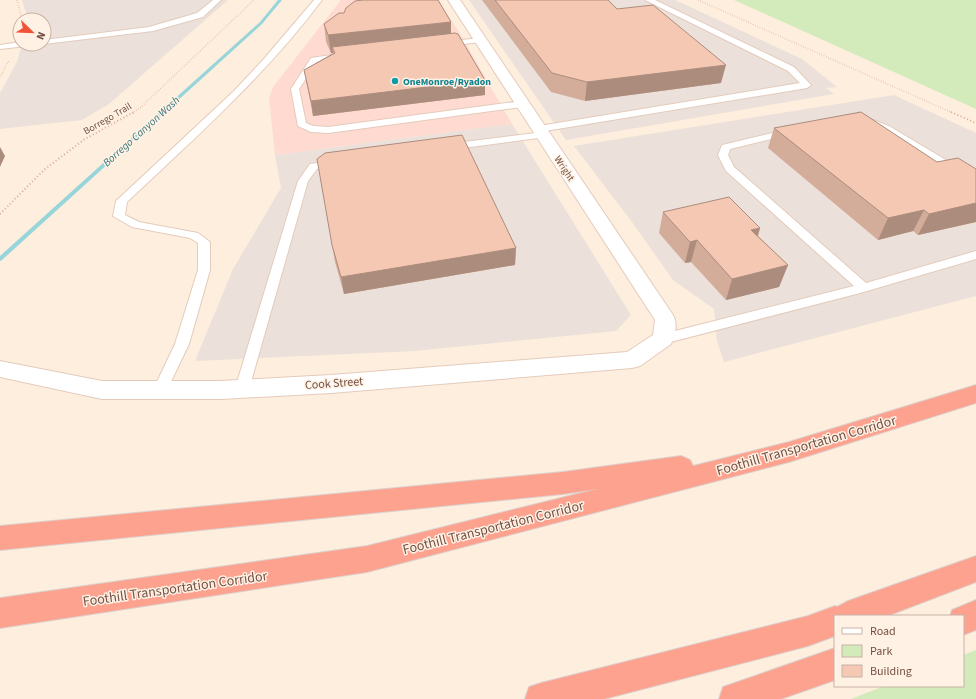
<svg xmlns="http://www.w3.org/2000/svg" width="976" height="699" font-family="'Source Sans 3',sans-serif">
	<rect width="100%" height="100%" fill="#feeedd"/>
	<path fill="#ffdad0" d="M341,0h97l21,32 53,92 -237,31 -6,-57 4,-11z"/>
	<path fill="#ebe1da" d="M22,0h206l-119,104 -27,16 -82,9v-36l17,-31 5,-18h22v-24h-17v-4z
		M469,0h206l127,59 35,28 -11,1 8,6 -268,46z
		M894,95l82,38v163l-252,66 -7,-21 -3,-32 -41,-29 -41,-58 -58,-76z
		M512,124l119,191 -15,16 -201,20 -220,10 38,-92 48,-81 -6,-33z"/>
	<path fill="#d3ebbb" d="M734,0h242v109z
		M976,650v49h-125l33,-13h79v-31z"/>
	<g fill="none" stroke-linecap="round" stroke-linejoin="round">
		<path fill="#97d5da" fill-rule="evenodd" d="M278,0h4l-20,24 -260,236 -2,1v-5l260,-234z"/>
		<defs>
			<path id="service" d="M213,0h8l-18,17 -50,14 -109,13h-2h2v-4l105,-13 48,-14z
				M314,0h8c-56,75 -127,138 -195,202l-2,13 14,7 59,11 12,9v28l-21,74 -24,50 -5,2 -5,-2 -2,-4 22,-46 23,-74v-27l-8,-5 -58,-11 -19,-11 3,-15 118,-110 29,-31z
				M645,0h10l139,67 17,18 -4,3 -268,44 -3,-1 -2,-2 5,-3 261,-43 -12,-12z
				M480,38l4,2 -1,2 -40,4 -4,-2 4,-2z
				M20,42v2h11l-4,2 -27,3v-4z
				M345,53l4,2 -1,2 -31,5 -18,27 7,34 7,3 15,1 194,-26 5,3 -5,3 -194,26 -17,-1 -13,-6 -7,-37 20,-31z
				M865,117l24,9 87,52v8l-93,-56 -21,-8 -2,-2z
				M789,129l5,3 -2,2 -62,15 -2,6 6,12 132,116 110,-32v8l-116,34 -197,51 -5,-2 -2,-3 2,-3 5,-2 191,-48 -128,-115 -8,-16 4,-10z
				M543,132l3,1 2,2 -2,2 -98,13 -5,-3 5,-3z
				M337,160l5,3 -1,2 -24,4 -9,12 -59,208 -2,4 -5,2 -5,-2 -2,-4 63,-208 12,-17z"/>
			<path id="minor" d="M448,0h12l213,315c5,8 2,21 -2,29l-31,22 -8,2 -301,25 -110,6h-119l-102,-22v-16l102,20h119l110,-6 296,-23 26,-17 2,-15z"/>
			<path id="motorway" d="M976,385v18l-187,59 -422,110 -367,56v-30l367,-52 230,-57 -34,5 -563,56v-24l563,-54 118,-16 9,4 3,6 96,-24z
				M976,556v26l-89,34h-52v20l-27,10 -204,53h-79l4,-12 12,-4 267,-67 27,-10 2,1 11,-6z
				M976,600v30l-13,5v-19h-13l2,-6z
				M835,648v32l-54,19h-62l4,-12z"/>
		</defs>
		<use href="#service" stroke="#e4cbbc" stroke-width="2"/>
		<use href="#minor" stroke="#e4cbbc" stroke-width="2"/>
		<use href="#motorway" stroke="#dbd2ce" stroke-width="2"/>
		<path stroke="#d9ab97" stroke-width="1.5" stroke-dasharray="0.5 2" stroke-linecap="butt" d="M17,0l5,20
			M698,0l255,113
			M0,77l9,-17
			M132,113l8,-5 114,-108"/>
		<path stroke="#d9ab97" stroke-width="2" stroke-dasharray="1 2.5" stroke-linecap="butt" d="M951,112l25,11
			M0,214l45,-45 40,-30 49,-27"/>
		<use href="#service" fill="#fff" fill-rule="evenodd"/>
		<use href="#minor" fill="#fff" fill-rule="evenodd"/>
		<use href="#motorway" fill="#fda28f" fill-rule="evenodd"/>
	</g>
	<path fill="#d3ac9a" d="M360,0h78l13,22v11l34,62 -172,21 -9,-46 29,-17h-2l-5,-11 -2,-18 20,-11 16,-12z
		M482,0h126l9,9 104,74 -136,18 -34,-9z
		M774,128l163,34 39,7v53l-58,13 -5,-4 -35,9 -110,-92z
		M663,212l97,16 -2,8 30,29 -9,22 -53,13 -35,-38 -6,1 -26,-30z
		M332,245l184,3 -1,17 -171,29 -9,-32z"/>
	<path fill="#ac8c7d" d="M451,22v18l-119,7 1,6h-2l-3,-18z
		M726,65l-5,18 -136,18 2,-19z
		M485,80v15l-172,21 -2,-15z
		M0,147l5,9 -5,11z
		M976,203v19l-58,13 11,-21z
		M924,210l-11,21 -35,9 10,-22z
		M760,228l-6,21 -3,-19z
		M697,240l-6,22 -6,1 5,-21z
		M516,248l-1,17 -171,29 -3,-17z
		M788,265l-9,22 -53,13 6,-21z"/>
	<path fill="#f5c8b3" stroke="#ac8c7d" d="M363,0h75l13,22 -123,13 -4,-11 15,-11h5l2,-5 9,-7z
		M495,0h113l9,9 36,-4 73,60 -139,17 -35,-9z
		M455,33l3,1 27,46 -174,21 -7,-31 31,-17 -3,-6z
		M861,112l76,50 21,-4 18,11v34l-47,11 -5,-4 -36,8 -114,-90z
		M462,135l54,113 -175,29 -9,-32 -15,-86 8,-6z
		M729,197l31,31 -9,2 37,35 -56,14 -35,-39 -7,2 -27,-30z"/>
	<circle fill="#0f9aa8" stroke="#fff2e5" stroke-width="1.5" cx="395" cy="81" r="4"/>
	<g text-anchor="middle" stroke-width="3" stroke-linejoin="round" paint-order="stroke">
		<g font-size="10" font-weight="bold" fill="#0d838f" stroke="#fff2e5" text-anchor="start">
			<text x="403" y="85">OneMonroe/Ryadon</text>
		</g>
		<g font-size="10" fill="#745144" stroke="#fff2e5">
			<text transform="translate(107 118) rotate(-30)" y="4">Borrego Trail</text>
			<text transform="translate(565 168) rotate(56)" y="4">Wright</text>
		</g>
		<g font-size="11" font-style="italic" fill="#38767c" stroke="#fff2e5">
			<text transform="translate(141 131) rotate(-42)" y="4">Borrego Canyon Wash</text>
		</g>
		<g font-size="12" fill="#745144" stroke="#fff2e5">
			<text transform="translate(334 383) rotate(-4)" y="4">Cook Street</text>
		</g>
		<g font-size="14" fill="#745144" stroke="#fff2e5">
			<text transform="translate(806 445) rotate(-16)" y="5">Foothill Transportation Corridor</text>
			<text transform="translate(493 527) rotate(-14)" y="5">Foothill Transportation Corridor</text>
			<text transform="translate(175 588) rotate(-8)" y="5">Foothill Transportation Corridor</text>
		</g>
	</g>
	<rect x="834" y="615" width="130" height="72" fill="#fff2e5" stroke="#c7b2a5"/>
	<rect x="842" y="628" width="20" height="6" fill="#ffffff" stroke="#c7b2a5"/>
	<text x="870" y="635" font-size="12" fill="#745144">Road</text>
	<rect x="842" y="645" width="20" height="12" fill="#d3ebbb" stroke="#c7b2a5"/>
	<text x="870" y="655" font-size="12" fill="#745144">Park</text>
	<rect x="842" y="665" width="20" height="12" fill="#f5c8b3" stroke="#c7b2a5"/>
	<text x="870" y="675" font-size="12" fill="#745144">Building</text>
	<g transform="translate(32 32) rotate(113)"><circle r="19" fill="#fff2e5" stroke="#c7b2a5"/>
	<path d="M0-3L7 15L0 10L-7 15Z" fill="#f15239"/>
	<text y="-6" font-size="11" font-weight="bold" text-anchor="middle" fill="#745144">N</text>
	</g>
</svg>
